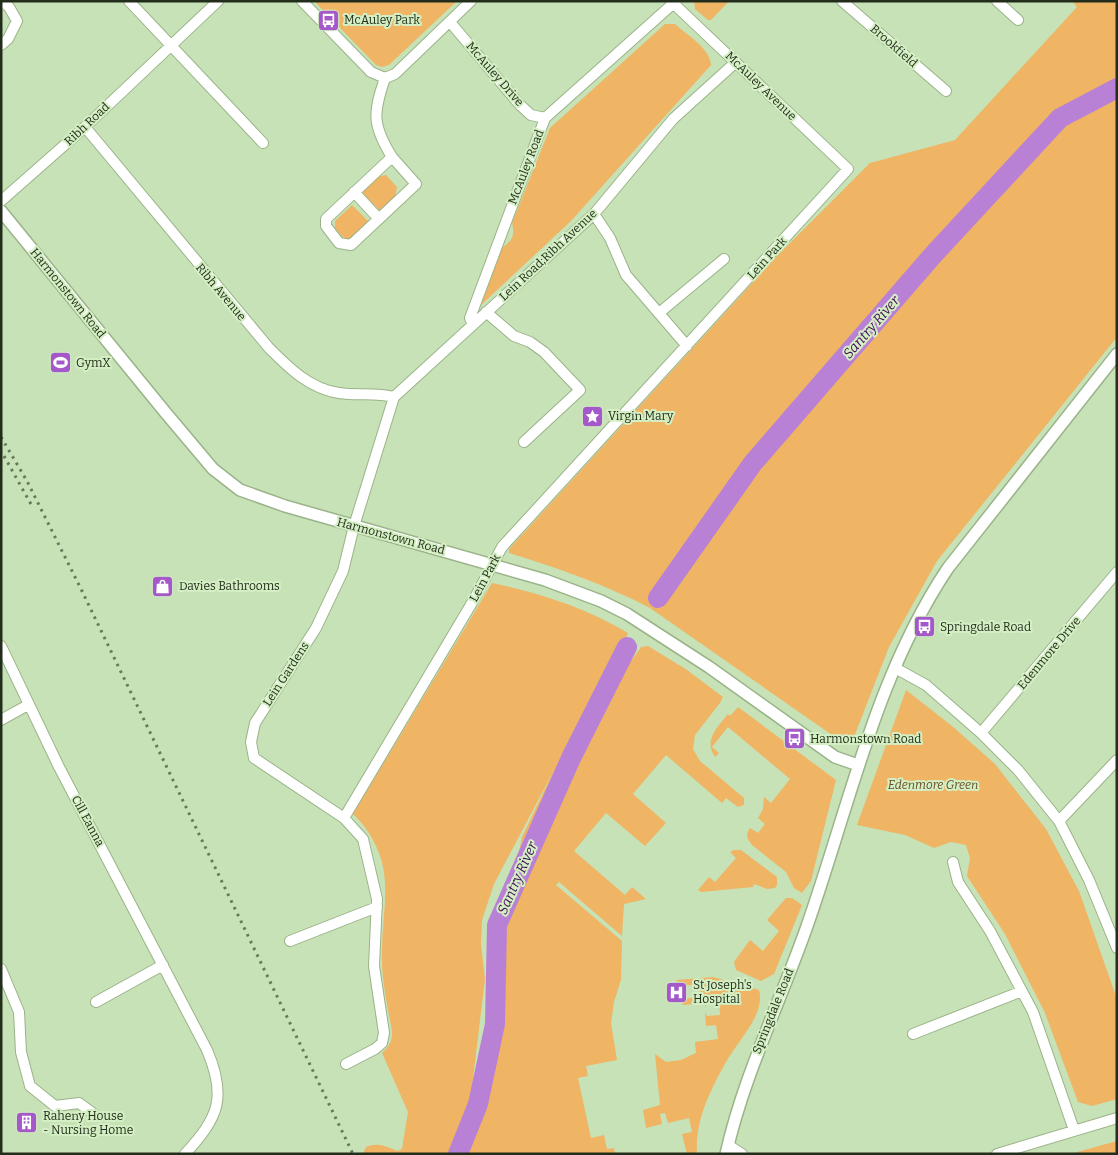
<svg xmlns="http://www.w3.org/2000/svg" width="1118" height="1155" font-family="Bitter,serif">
	<rect width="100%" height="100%" fill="#c7e2b6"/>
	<path fill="#efb464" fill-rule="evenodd" d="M314,1h143l-68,64 -7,2 -6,-2z
		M729,1l-18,19h-3l-13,-11 -1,-8z
		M1072,1h45v336l-180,224 -48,86 -35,90 -6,5h-6l-192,-134c-46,-24 -92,-40 -141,-55v-4l268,-293 93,-93 85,-23 122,-133z
		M665,24h10c12,11 35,24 36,41l-140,156 -90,84 21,-57c11,-8 13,-13 10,-25l38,-95z
		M386,175l11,12 -2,11 -14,14 -20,-21 15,-14z
		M352,205l17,17 -18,17h-6l-10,-10v-8z
		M492,583c47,10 94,25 136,50l-37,84 50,-70 7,-1 39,24 36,27 -3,6 -25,32 -2,14 7,12 44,37v7l-6,2 -12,-9 -4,5 -56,-48 -33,39 33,29 -21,23 -39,-33 -32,38 51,44 7,-8 14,12 -22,5 -2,32 -63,-54 -3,3 66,56 -1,39 -7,22 -3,21 6,37 -31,6 2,10 -10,2 13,60 13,-3 3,14 7,-1 1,6h-252l3,-7c11,-5 21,-1 31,4l5,-2 6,-37 -26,-59c14,-13 10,-21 7,-38 -4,-22 -8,-43 -7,-65 0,-30 8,-61 -1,-91 -5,-17 -16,-34 -28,-45zM554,770l-32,67 -16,80 -3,110 -11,37 -6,33 -14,-10 13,-108 -4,-35 1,-24 12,-36z
		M906,690l46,36 43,38 51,65 33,62 38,108v100l-25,7 -14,-4 -33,-89 -40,-79 -38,-58 3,-18 -4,-13 -15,-3 -17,6 -29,-13 -48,-10z
		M738,707l98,73 -25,101 -9,12 -8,-5 -8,-16 -34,-27c-5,-6 -7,-10 -2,-17l8,5 7,-9 -7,-6 5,-9 1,-12 7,6 19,-24 -62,-52 -16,20 7,6 -4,4c-12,-17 3,-30 13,-43l2,2z
		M734,850h7l36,27v8l-2,3 -8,1 -13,-5 -1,3 -52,5 -3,-2 11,-13 6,5 21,-24 -6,-6z
		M786,898h6l10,7 -28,69 -13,7 -25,-11 -2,-8 16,-22 13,11 16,-20 -12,-11z
		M713,977l46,13c7,24 -22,52 -33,72 -16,29 -31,58 -29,92h-10l-5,-20 10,-2 -3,-14 -21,5 -3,-10 -5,1 2,10 -16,4 -3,-18 17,-5 -5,-51 11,8 15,-2 15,-7 -1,-11 23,-3 -2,-14 -10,1 -1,-14 2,4 13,-1 -1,-16 -13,1v8l-2,-5 -21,2 -2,-6 20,-2 -1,-13 -20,2 -4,-6z
		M1117,1141v13h-47z"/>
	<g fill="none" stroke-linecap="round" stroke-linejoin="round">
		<path stroke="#b881d6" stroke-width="20" d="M658,598l95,-135 180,-208 127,-137 57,-30
			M458,1154l20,-50 17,-80 2,-99 74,-167 56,-111"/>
		<defs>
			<path id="minor" d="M1,1l8,6 8,14 -9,18 -7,6
				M129,1l134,142
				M302,1l69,71 14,6 10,-4 76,-73
				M842,1l104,90
				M997,1l21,19
				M450,22l69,82 12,11 14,3
				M385,78c-12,35 -13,47 7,79l-66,62v7l13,17 12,2 65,-61 -24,-27
				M85,127l184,221c20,20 41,41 70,45 18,3 37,-1 55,4
				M354,192l25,27
				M1,201l84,-74 133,-126
				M594,214l16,24 16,37 61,71
				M486,312l28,24 16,6 14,10 36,38 -56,52
				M659,313l65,-54
				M473,325l-3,-7 75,-200 131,-117
				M394,397l200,-183 79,-95 63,-57
				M1,646l58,121 148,283c20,47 12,67 -22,104
				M895,668l31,17 55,48 37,37 41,51 30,59 28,68
				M1,720l27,-15
				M981,733l136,-161
				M344,818l129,-217 29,-54 346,-378 -174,-165
				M1059,821l58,-61
				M953,862l5,20 32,49 43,81 41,118
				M290,941l87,-34
				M1,969l18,43 2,40 9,34 25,20 24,-3 15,11
				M96,1002l67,-37
				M913,1034l109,-43
				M346,1064l29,-15 7,-6 2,-10 -10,-67 3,-67 -14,-60 -19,-21 -90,-60 -3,-16 4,-19 61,-95 27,-57 11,-45 40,-129
				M728,1145l14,9
				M997,1154l120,-36"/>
			<path id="tertiary" d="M1,211l164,201 48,57 27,21 45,16 260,74 56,21 26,13 82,53 126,90 23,8
				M726,1154c18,-79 53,-149 80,-225 43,-121 69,-252 142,-361l169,-214"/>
		</defs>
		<use href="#minor" stroke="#9ab389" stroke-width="12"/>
		<use href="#tertiary" stroke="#9ab389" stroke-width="14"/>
		<use href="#minor" stroke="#fff" stroke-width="10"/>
		<use href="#tertiary" stroke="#fff" stroke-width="11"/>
		<path stroke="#67785c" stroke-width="3" stroke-dasharray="2.5 5" stroke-linecap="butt" d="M1,437l26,44 55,110 271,563
			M4,456l28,50"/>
	</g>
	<defs>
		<symbol id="bus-square" viewBox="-11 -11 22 22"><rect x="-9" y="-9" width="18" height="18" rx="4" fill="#a458ca" stroke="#d4efc3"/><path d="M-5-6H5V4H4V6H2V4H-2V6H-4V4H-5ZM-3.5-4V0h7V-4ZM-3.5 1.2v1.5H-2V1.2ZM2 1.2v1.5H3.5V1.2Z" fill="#fff"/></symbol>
		<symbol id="stadium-square" viewBox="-11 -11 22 22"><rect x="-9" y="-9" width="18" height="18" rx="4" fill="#a458ca" stroke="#d4efc3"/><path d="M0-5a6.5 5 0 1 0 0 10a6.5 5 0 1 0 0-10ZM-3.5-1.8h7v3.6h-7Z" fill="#fff"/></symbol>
		<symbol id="sight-square" viewBox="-11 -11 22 22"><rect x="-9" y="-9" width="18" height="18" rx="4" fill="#a458ca" stroke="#d4efc3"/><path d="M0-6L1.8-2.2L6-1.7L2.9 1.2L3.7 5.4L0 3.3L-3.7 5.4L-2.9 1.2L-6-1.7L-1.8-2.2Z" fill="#fff"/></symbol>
		<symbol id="shop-square" viewBox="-11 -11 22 22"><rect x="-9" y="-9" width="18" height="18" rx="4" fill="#a458ca" stroke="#d4efc3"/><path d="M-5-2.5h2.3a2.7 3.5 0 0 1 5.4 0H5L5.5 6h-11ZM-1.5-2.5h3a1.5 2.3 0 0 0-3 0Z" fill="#fff"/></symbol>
		<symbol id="hospital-square" viewBox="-11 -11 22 22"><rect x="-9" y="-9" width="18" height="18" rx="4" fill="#a458ca" stroke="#d4efc3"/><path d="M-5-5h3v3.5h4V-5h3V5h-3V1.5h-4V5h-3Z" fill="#fff"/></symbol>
		<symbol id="building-square" viewBox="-11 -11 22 22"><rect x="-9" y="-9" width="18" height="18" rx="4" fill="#a458ca" stroke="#d4efc3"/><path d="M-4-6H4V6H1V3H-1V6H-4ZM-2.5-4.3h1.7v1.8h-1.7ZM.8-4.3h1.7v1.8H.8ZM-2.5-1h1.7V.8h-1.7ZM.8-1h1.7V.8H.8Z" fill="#fff"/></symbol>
	</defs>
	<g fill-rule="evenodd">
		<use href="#bus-square" x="316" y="8" width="25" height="25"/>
		<use href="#stadium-square" x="48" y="350" width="25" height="25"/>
		<use href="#sight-square" x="580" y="404" width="25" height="25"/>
		<use href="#shop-square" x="150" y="574" width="25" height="25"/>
		<use href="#bus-square" x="912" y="614" width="25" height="25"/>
		<use href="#bus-square" x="782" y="726" width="25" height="25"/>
		<use href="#hospital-square" x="664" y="980" width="25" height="25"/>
		<use href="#building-square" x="14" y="1110" width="25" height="25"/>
	</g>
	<g text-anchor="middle" stroke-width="4" stroke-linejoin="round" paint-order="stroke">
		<g font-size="12" fill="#232d1c" stroke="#d4efc3" text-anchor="start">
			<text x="344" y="24">McAuley Park</text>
			<text x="76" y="367">GymX</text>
			<text x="608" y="420">Virgin Mary</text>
			<text x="179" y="590">Davies Bathrooms</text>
			<text x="940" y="631">Springdale Road</text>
			<text x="810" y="743">Harmonstown Road</text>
			<text x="693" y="989">St Joseph's<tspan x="693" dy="14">Hospital</tspan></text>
			<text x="43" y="1120">Raheny House<tspan x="43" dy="14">- Nursing Home</tspan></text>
		</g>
		<g font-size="12" fill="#232d1c" stroke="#d4efc3">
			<text transform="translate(894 46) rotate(41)" y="4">Brookfield</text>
			<text transform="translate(495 74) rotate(49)" y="4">McAuley Drive</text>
			<text transform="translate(761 86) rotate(44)" y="4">McAuley Avenue</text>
			<text transform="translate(87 124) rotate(-43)" y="4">Ribh Road</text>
			<text transform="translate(526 167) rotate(-69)" y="4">McAuley Road</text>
			<text transform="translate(548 255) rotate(-43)" y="4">Lein Road;Ribh Avenue</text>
			<text transform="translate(767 258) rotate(-48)" y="4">Lein Park</text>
			<text transform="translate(221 292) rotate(50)" y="4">Ribh Avenue</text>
			<text transform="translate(68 293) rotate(51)" y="4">Harmonstown Road</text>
			<text transform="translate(391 536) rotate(15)" y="4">Harmonstown Road</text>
			<text transform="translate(485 578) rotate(-62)" y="4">Lein Park</text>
			<text transform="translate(1049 653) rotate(-50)" y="4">Edenmore Drive</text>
			<text transform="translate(286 674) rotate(-57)" y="4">Lein Gardens</text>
			<text transform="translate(88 821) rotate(62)" y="4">Cill Eanna</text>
			<text transform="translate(773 1011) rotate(-68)" y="4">Springdale Road</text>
		</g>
		<g font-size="12" font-style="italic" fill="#694d27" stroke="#d4efc3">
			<text x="933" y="789">Edenmore Green</text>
		</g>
		<g font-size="14" font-style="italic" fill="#450f5c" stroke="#d4efc3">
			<text transform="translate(871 327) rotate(-49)" y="5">Santry River</text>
			<text transform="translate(517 878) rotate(-66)" y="5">Santry River</text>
		</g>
	</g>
	<rect width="1118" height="1155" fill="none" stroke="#232d1c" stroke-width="5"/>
</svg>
